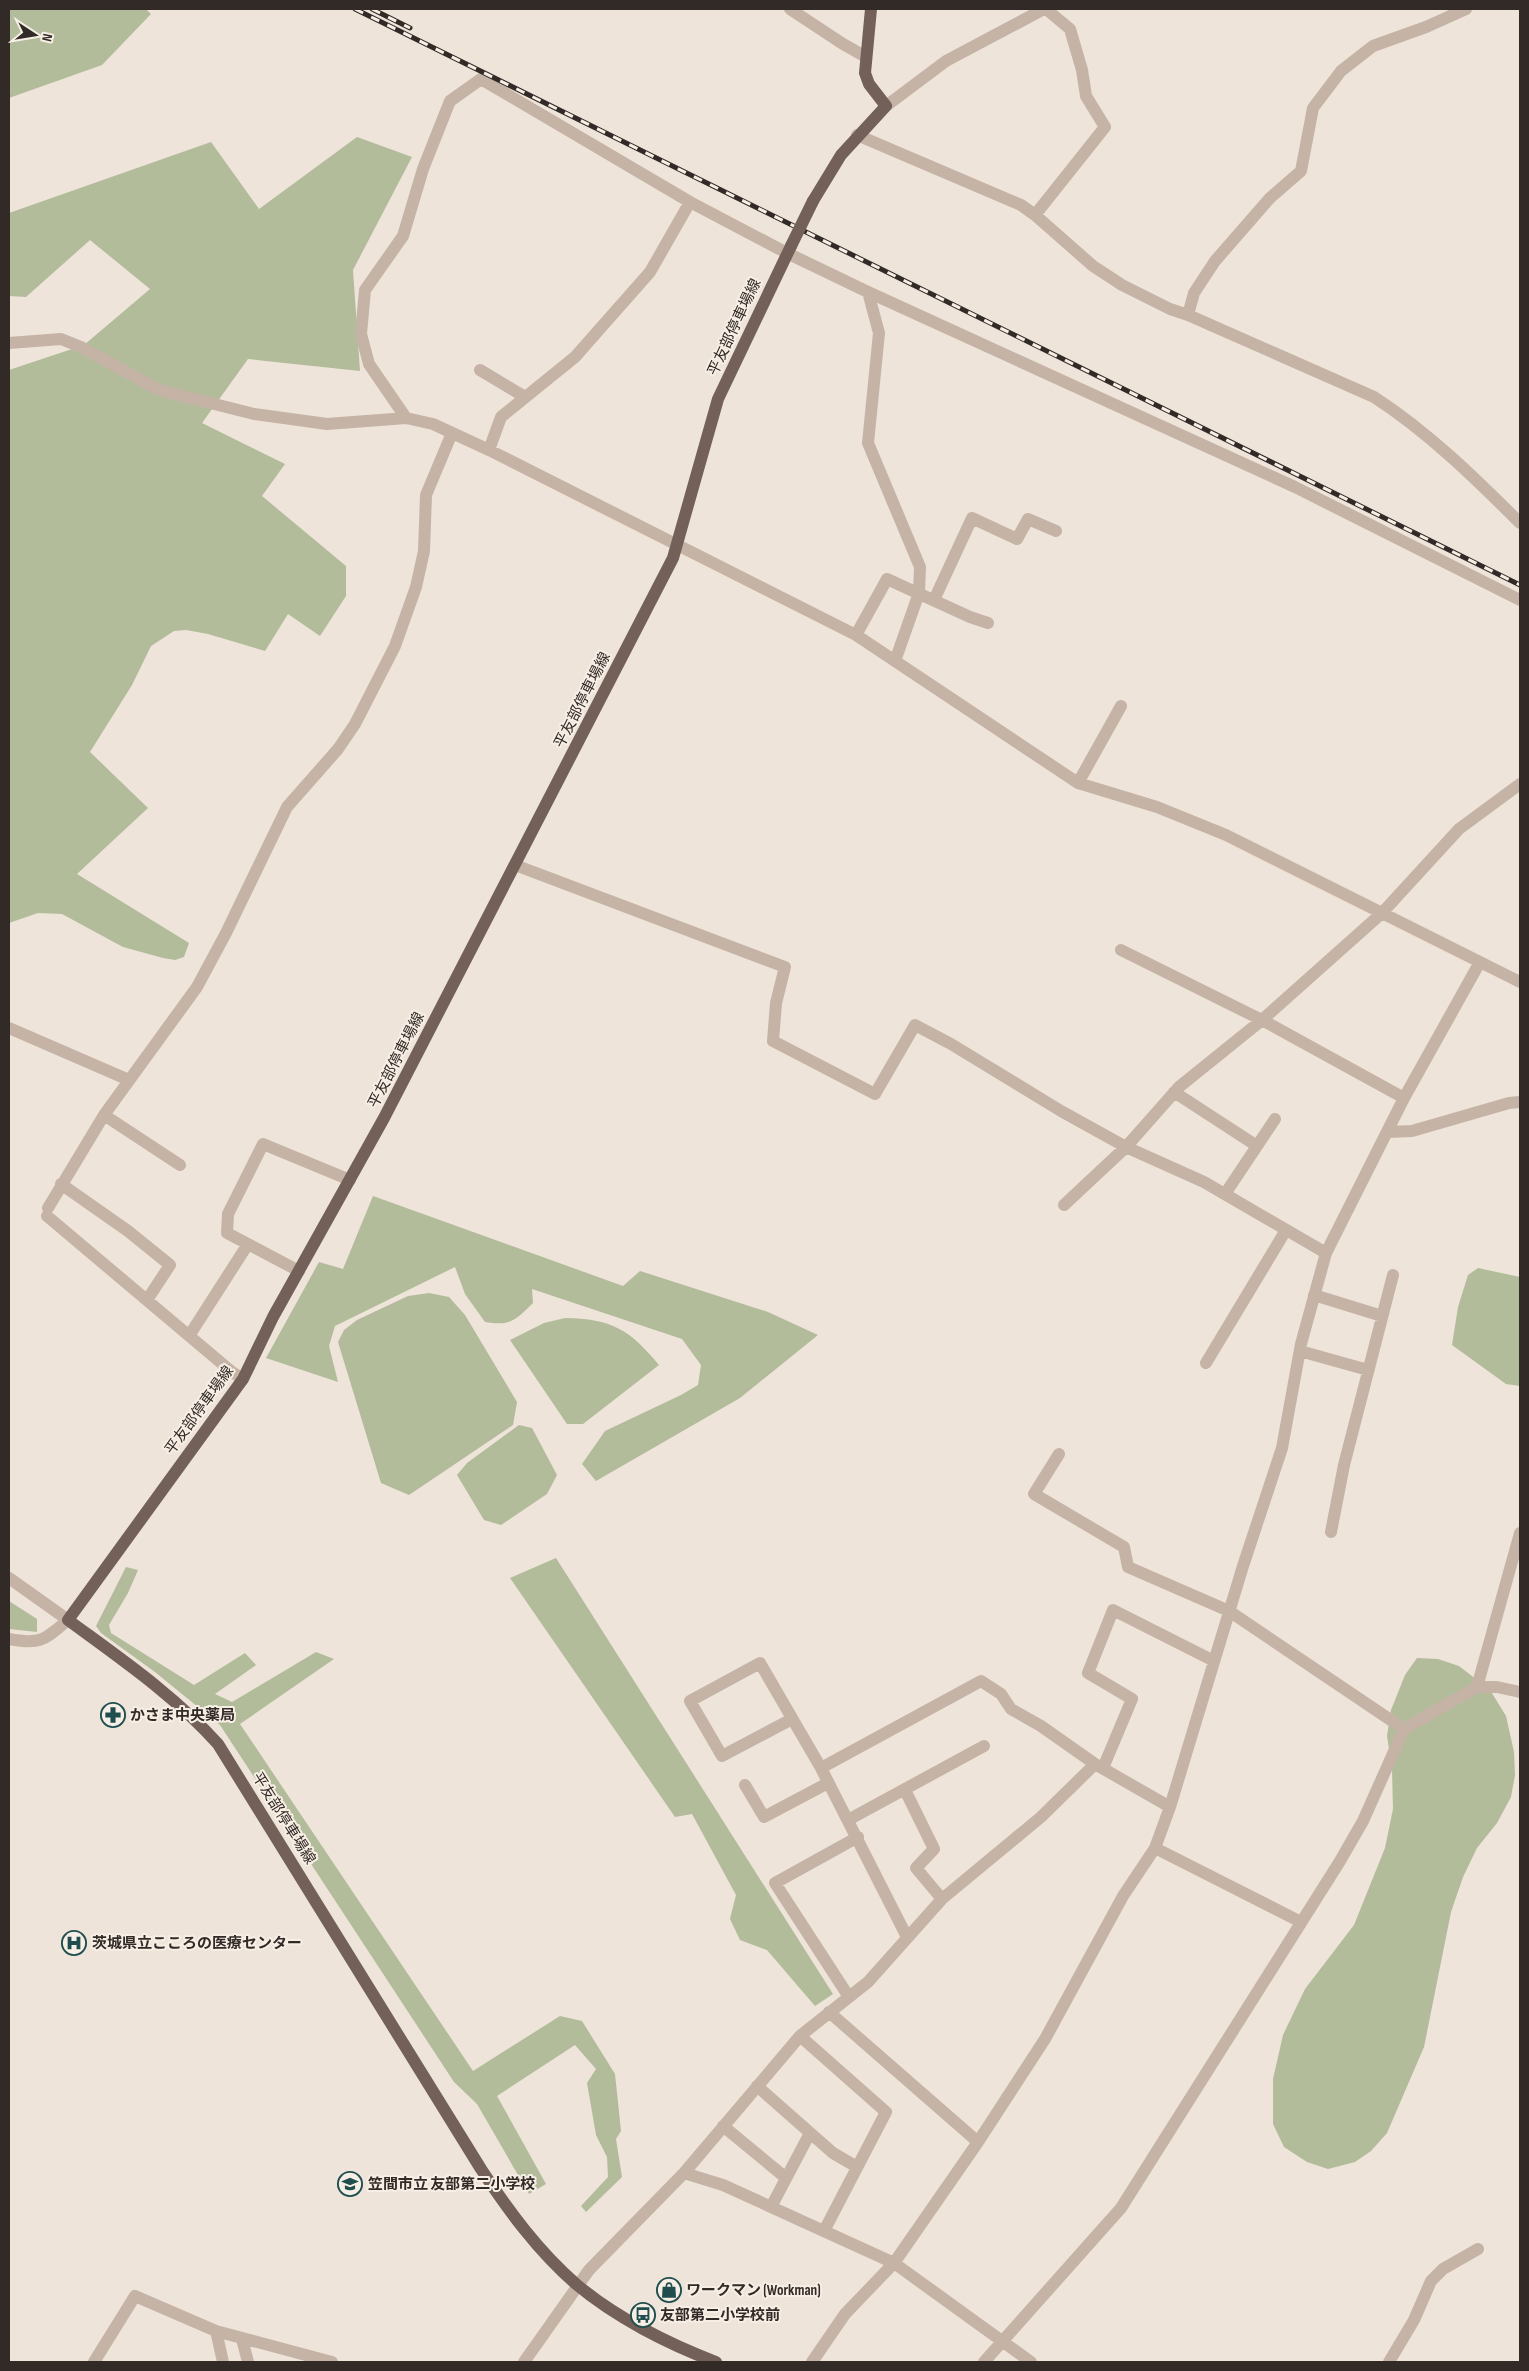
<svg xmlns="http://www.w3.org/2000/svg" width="1529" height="2371" font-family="'Sofia Sans Condensed','Noto Sans JP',sans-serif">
	<rect width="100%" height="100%" fill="#eee4d9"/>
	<path fill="#b2bc9b" d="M9,9h137l5,5 -49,51 -93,33z
		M357,137l55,20 -59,113 7,101 -112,-12 -46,64 83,41 -23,32 84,70v30l-26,40 -32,-22 -23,37 -57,-17 -22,-4 -12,1 -23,15 -19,39 -42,67 58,56 -71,66 112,69 -5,14 -9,3 -12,-2 -40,-11 -61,-33 -24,-1 -29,10v-553l75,-25 66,-56 -60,-49 -64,57 -17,-1v-83l202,-71 48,67z
		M373,1196l250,90 17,-15 128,41 50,23 -78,63 -144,83 -14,-17 23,-33 76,-36 17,-10 3,-20 -19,-26 -150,-50 1,14c-18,18 -23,23 -48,19l-20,-28 -10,-27 -120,59 -6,20 9,36 -72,-24 53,-96 24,7z
		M1478,1268l42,9v109l-14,-2 -54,-39 6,-38 10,-32z
		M429,1293l20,4 16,18 52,87 -4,23 -104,70 -28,-12 -43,-141 6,-12 13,-10 51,-24z
		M565,1318c47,1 64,11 94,47l-76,59h-16l-57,-84 34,-17z
		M519,1425l13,3 25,47 -10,19 -46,31 -17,-5 -27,-45 10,-12z
		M556,1558l277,436 -18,12 -48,-56 -27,-10 -10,-21 6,-24 -44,-81 -17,3 -165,-239z
		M126,1567l12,3 -10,23 -19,32 2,8 83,52 51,-32 11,12 -41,29 17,8 84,-50 18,7 -94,65 233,347 87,-55 22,5 33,53 6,57 -5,8 6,38 -36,35 -5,-6 27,-29 -1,-20 -11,-22 -9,-52 9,-14 -21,-24 -78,51 49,88 -17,10 -52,-90 -23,-22 -234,-357 -65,-53 -54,-39 -5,-7z
		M9,1601l28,18v13l-28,-3z
		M1417,1658l21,1 21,7 31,24 16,26 8,36 1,23 -4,22 -14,26 -20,25 -14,29 -12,35 -27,135 -37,86 -16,18 -16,11 -27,7 -21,-7 -23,-15 -11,-23v-45l10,-44 22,-46 49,-64 31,-77 8,-39 -1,-40 -5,-33 4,-26 14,-35z"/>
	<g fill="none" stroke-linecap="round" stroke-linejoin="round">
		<path stroke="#c5b3a6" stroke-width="12" d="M790,9l53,35 23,13
			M886,106l60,-45 98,-52
			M857,135l164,70 14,10 58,51 29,19 48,24 18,6 186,82c54,35 101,81 146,126
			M1035,215l70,-88 -19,-31 -4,-26 -12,-41 -24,-20
			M868,292l11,41 -11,110 52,124 -1,26 -24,68
			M1188,315l6,-22 21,-32 55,-63 31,-27 12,-63 28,-37 32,-25 53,-19 40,-18
			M9,343l52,-4 20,8 78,43 95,24 73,10 79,-6 27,6 56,26 367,185 222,148 79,24 69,28 294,147
			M480,370l45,27
			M406,418l-37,-54 -8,-30 4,-44 38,-54 20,-67 27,-68 31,-22 209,123 97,51 81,39 427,195 225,113
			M489,450l12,-33 74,-60 75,-85 40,-70
			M934,600l38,-82 45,21 11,-20 28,12
			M856,635l31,-56 83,38 18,6
			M1078,783l43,-77
			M515,865l270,102 -9,36 -3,38 102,53 40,-69 36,19 110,67 65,36 78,35 122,71
			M1121,950l141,70 142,78
			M9,1028l120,52
			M1174,1092l83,54
			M104,1115l76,50
			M1387,1132l25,-1 97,-28 11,-1
			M61,1184l67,47 42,34 -23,35
			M1225,1194l50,-75
			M1064,1205l62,-58 53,-60 83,-67 120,-107 77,-84 61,-45
			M48,1208l56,-93 93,-128 29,-54 61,-126 51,-58 17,-25 40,-78 21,-59 8,-36 2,-56 26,-62
			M47,1216l185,156 11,7
			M299,1271l-72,-38 1,-19 35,-70 87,36
			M1314,1295l68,21
			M189,1336l59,-92
			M1300,1351l68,19
			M1206,1363l80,-133
			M1059,1454l-25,40 90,53 4,20 101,44 175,118
			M1331,1532l13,-67 49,-190
			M9,1578l59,42c-24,20 -27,25 -59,19
			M1477,1687l43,-154
			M792,1719l-70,37 -32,-55 70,-38 61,105
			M1103,1768l29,-69 -44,-26 25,-63 101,51
			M745,1785l19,32 64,-34
			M905,1790l29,59 -18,19 26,31
			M848,1820l136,-74
			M1155,1848l146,74
			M907,1937l-86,-169 160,-87 20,13 10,15 30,17 54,38
			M849,1997l-74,-114 83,-46
			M829,2012l149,130
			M800,2036l86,76 -62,119
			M757,2086l76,67 24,14
			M723,2126l63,52
			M684,2173l39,12 171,78 137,99
			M771,2207l39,-74
			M216,2331l7,31
			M242,2339l6,23
			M94,2362l41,-66 81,35 116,31
			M524,2362l65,-92 95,-97 116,-137 68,-54 74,-83 99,-82 54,-53 75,43
			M812,2362l33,-48 49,-51 84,-121 67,-103 78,-143 32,-48 15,-41 73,-241 39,-118 19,-104 25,-91 78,-155 76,-136
			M984,2362l137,-154 219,-347 23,-40 41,-92 73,-42h20l23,5
			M1389,2362l25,-42 17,-39 12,-12 35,-20"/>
		<path stroke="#736159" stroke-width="12" d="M813,201l28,-46 45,-49 -17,-22 -4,-11 6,-64
			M716,2362c-48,-18 -101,-45 -140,-78 -38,-33 -68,-74 -95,-115l-263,-425c-44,-49 -97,-85 -150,-124l175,-241 30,-62 111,-199 289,-560 45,-159 73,-153"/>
		<defs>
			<path id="rail" d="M355,9l1165,576
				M372,9l38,19"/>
		</defs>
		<use href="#rail" stroke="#322a26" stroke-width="5"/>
		<use href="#rail" stroke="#f7eee5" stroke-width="3" stroke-dasharray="9" stroke-linecap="butt"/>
		<path stroke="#736159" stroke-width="12" d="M791,246l22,-45"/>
	</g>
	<defs>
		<symbol id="pharmacy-ring" viewBox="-11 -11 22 22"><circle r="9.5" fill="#f7eee5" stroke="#204e4f" stroke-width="1.5"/><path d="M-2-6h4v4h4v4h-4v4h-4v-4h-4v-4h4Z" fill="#204e4f"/></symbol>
		<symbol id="hospital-ring" viewBox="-11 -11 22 22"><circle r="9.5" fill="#f7eee5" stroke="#204e4f" stroke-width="1.5"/><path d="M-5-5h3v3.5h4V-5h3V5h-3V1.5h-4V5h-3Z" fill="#204e4f"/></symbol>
		<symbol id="school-ring" viewBox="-11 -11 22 22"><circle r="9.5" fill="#f7eee5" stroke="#204e4f" stroke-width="1.5"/><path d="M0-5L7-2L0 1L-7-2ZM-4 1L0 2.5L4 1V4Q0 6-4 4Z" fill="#204e4f"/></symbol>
		<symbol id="shop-ring" viewBox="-11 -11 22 22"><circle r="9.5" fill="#f7eee5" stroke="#204e4f" stroke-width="1.5"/><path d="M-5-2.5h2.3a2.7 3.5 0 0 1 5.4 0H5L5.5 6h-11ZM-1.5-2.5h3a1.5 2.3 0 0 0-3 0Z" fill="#204e4f"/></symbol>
		<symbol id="bus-ring" viewBox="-11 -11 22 22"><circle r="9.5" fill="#f7eee5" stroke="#204e4f" stroke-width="1.5"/><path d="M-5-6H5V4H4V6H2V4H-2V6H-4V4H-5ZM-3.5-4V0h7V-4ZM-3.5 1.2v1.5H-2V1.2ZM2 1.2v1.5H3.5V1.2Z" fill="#204e4f"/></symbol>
	</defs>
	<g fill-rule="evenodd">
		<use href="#pharmacy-ring" x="99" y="1701" width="28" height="28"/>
		<use href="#hospital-ring" x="60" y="1929" width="28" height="28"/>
		<use href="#school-ring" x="336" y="2170" width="28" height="28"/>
		<use href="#shop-ring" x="655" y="2276" width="28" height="28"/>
		<use href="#bus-ring" x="629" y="2301" width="28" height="28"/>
	</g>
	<g text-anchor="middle" stroke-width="4" stroke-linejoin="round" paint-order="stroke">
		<g font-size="15" fill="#322a26" stroke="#f7eee5">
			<text transform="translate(734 327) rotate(-65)" y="5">平友部停車場線</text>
			<text transform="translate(582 700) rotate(-63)" y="5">平友部停車場線</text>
			<text transform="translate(396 1060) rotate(-63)" y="5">平友部停車場線</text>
			<text transform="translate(199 1410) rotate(-54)" y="5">平友部停車場線</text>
			<text transform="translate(284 1818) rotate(58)" y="5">平友部停車場線</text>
		</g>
		<g font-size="15" font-weight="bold" fill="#322a26" stroke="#f7eee5" text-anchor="start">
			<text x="130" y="1720">かさま中央薬局</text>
			<text x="92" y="1948">茨城県立こころの医療センター</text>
			<text x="368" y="2189">笠間市立 友部第二小学校</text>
			<text x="686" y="2295">ワークマン (Workman)</text>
			<text x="660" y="2320">友部第二小学校前</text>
		</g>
	</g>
	<rect width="1529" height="2371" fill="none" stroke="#322a26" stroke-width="20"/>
	<g transform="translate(35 35) rotate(102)" stroke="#f7eee5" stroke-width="4" paint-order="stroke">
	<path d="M0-4L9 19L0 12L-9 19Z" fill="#322a26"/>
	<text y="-8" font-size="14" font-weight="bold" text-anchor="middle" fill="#322a26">N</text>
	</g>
</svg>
